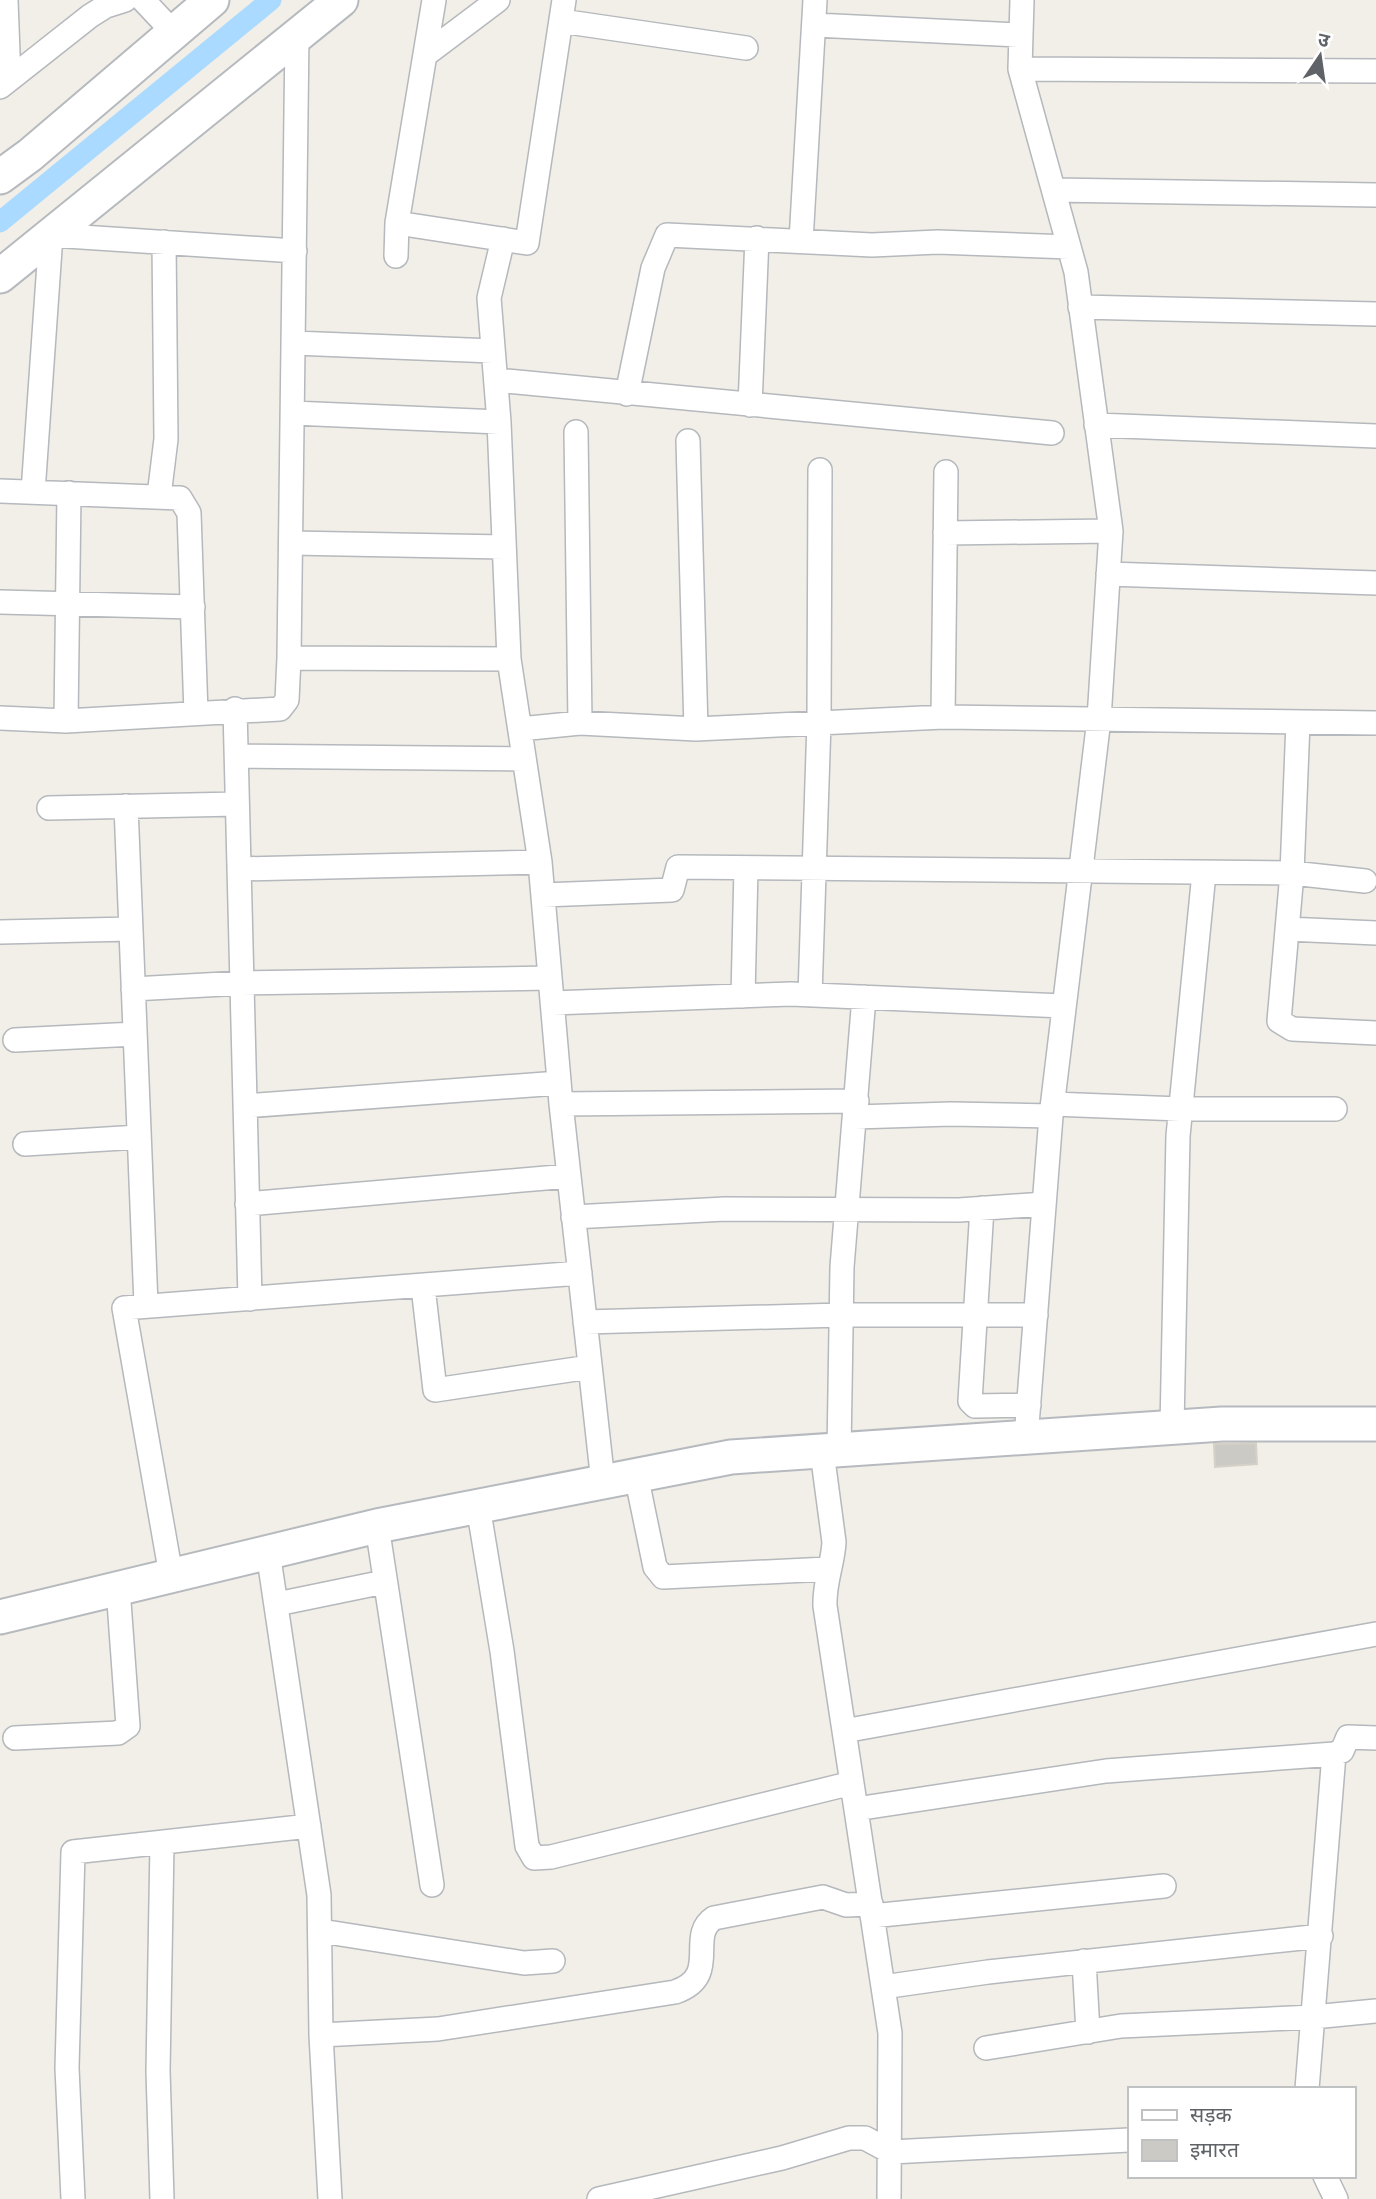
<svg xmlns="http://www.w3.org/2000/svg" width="1376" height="2199" font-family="'Source Sans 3','Noto Sans Devanagari',sans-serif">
	<rect width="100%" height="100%" fill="#f1efe8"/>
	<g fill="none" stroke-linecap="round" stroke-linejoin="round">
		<path stroke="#aadaff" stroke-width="21" d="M0,222l271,-222"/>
	</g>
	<path fill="#cccac5" stroke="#d6d1c6" stroke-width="2" d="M1256,1443l1,21 -42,3 -1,-23z"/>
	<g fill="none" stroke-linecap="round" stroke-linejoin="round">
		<defs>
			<path id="street" d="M6,0l3,80
				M143,0l31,33
				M1022,0l-2,69 56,203 35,259 -12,188 -48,397 -25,322
				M561,21l185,27
				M815,25l204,10
				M297,35l-8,623 220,1
				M425,55l73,-55
				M1020,69l356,2
				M0,87l90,-71 16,-10 19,-6
				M1054,190l322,5
				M397,223l130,20 37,-243
				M503,239l-14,59 10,124 10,237 31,203 21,242 42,378
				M801,241l14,-241
				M396,256l1,-33 37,-223
				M1080,307l296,7
				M294,343l199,8
				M496,380l556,53
				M627,394l26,-126 14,-33 205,10 66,-3 131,5
				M750,405l7,-167
				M293,413l206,9
				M1096,425l280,11
				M576,432l4,291
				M688,441l8,288
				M0,491l180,7 9,15 7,200
				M33,492l18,-257 244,16
				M159,496l7,-57 -2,-197
				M945,533l166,-2
				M291,543l213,4
				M1108,574l268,9
				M0,602l193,5
				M235,709l15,590
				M943,717l3,-245
				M0,718l66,3 214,-12 7,-9 2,-42
				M66,721l3,-228
				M1298,722l-6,151 -13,148 13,8 84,4
				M520,729l60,-6 116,6 247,-12 433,6
				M237,756l287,3
				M126,806l20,499
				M49,808l188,-4
				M239,869l301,-7
				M543,895l129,-5 6,-23 614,6 73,8
				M1287,929l89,4
				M0,932l130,-3
				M133,989l109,-6 308,-5
				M810,995l9,-273 1,-252
				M743,996l3,-128
				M553,1003l238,-9 273,12
				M15,1040l120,-6
				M561,1104l296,-3
				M1053,1104l127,5h155
				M245,1106l314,-23
				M855,1117l96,-3 100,2
				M25,1144l114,-7
				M247,1204l322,-28
				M982,1208l-12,193 5,5 54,-1
				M573,1217l152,-8 234,1 85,-6
				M423,1287l12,103 155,-23
				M585,1322l256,-7h195
				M1172,1427l6,-291 26,-263
				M839,1451l3,-184 22,-270
				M822,1452l12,90c-1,22 -10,40 -9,64l65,427 -1,166
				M636,1475l19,92 8,10 164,-8
				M478,1506l24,145 25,195 7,12 17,-1 301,-74
				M377,1526l55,359
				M268,1552l51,343 2,140 9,164
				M171,1575l-47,-267 456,-35
				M277,1604l107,-22
				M844,1731l532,-97
				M15,1738l103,-5 10,-7 -10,-138
				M1334,1754l8,-3 6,-14 28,1
				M856,1809l250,-38 228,-17 -27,335
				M162,1844l-4,227 4,128
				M872,1916l292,-30
				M321,1931l203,32 29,-2
				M1084,1961l4,71
				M883,1987l105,-15 333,-36
				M321,2035l117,-6 237,-37c47,-16 11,-56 39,-74l109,-21 23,8 25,-1
				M986,2048l135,-22 192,-9 63,-6
				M1325,2176l11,23
				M73,2199l-6,-131 6,-216 236,-26
				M599,2199l183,-41 67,-20h16l26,14 238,-12"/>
			<path id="secondary" d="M0,177l30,-22 182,-155
				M0,276l341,-276
				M0,1617l377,-91 354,-69 491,-33h154"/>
		</defs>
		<use href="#street" stroke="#b5b8bc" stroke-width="26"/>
		<use href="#secondary" stroke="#b6babf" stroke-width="37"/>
		<use href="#street" stroke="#fff" stroke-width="23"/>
		<use href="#secondary" stroke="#fff" stroke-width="33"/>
	</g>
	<rect x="1128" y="2087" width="228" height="91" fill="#ffffff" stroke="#bfc1c3" stroke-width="2"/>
	<rect x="1142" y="2110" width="35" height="10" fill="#ffffff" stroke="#bfc1c3" stroke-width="2"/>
	<text x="1190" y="2122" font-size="21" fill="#5f6368">सड़क</text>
	<rect x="1142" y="2140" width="35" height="21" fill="#cccac5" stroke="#bfc1c3" stroke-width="2"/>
	<text x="1190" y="2157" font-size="21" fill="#5f6368">इमारत</text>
	<g transform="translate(1320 56) rotate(13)" stroke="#ffffff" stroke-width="5" paint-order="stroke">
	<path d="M0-5L12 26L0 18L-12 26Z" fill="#5f6368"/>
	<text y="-10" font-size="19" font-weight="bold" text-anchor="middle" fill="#5f6368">उ</text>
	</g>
</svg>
